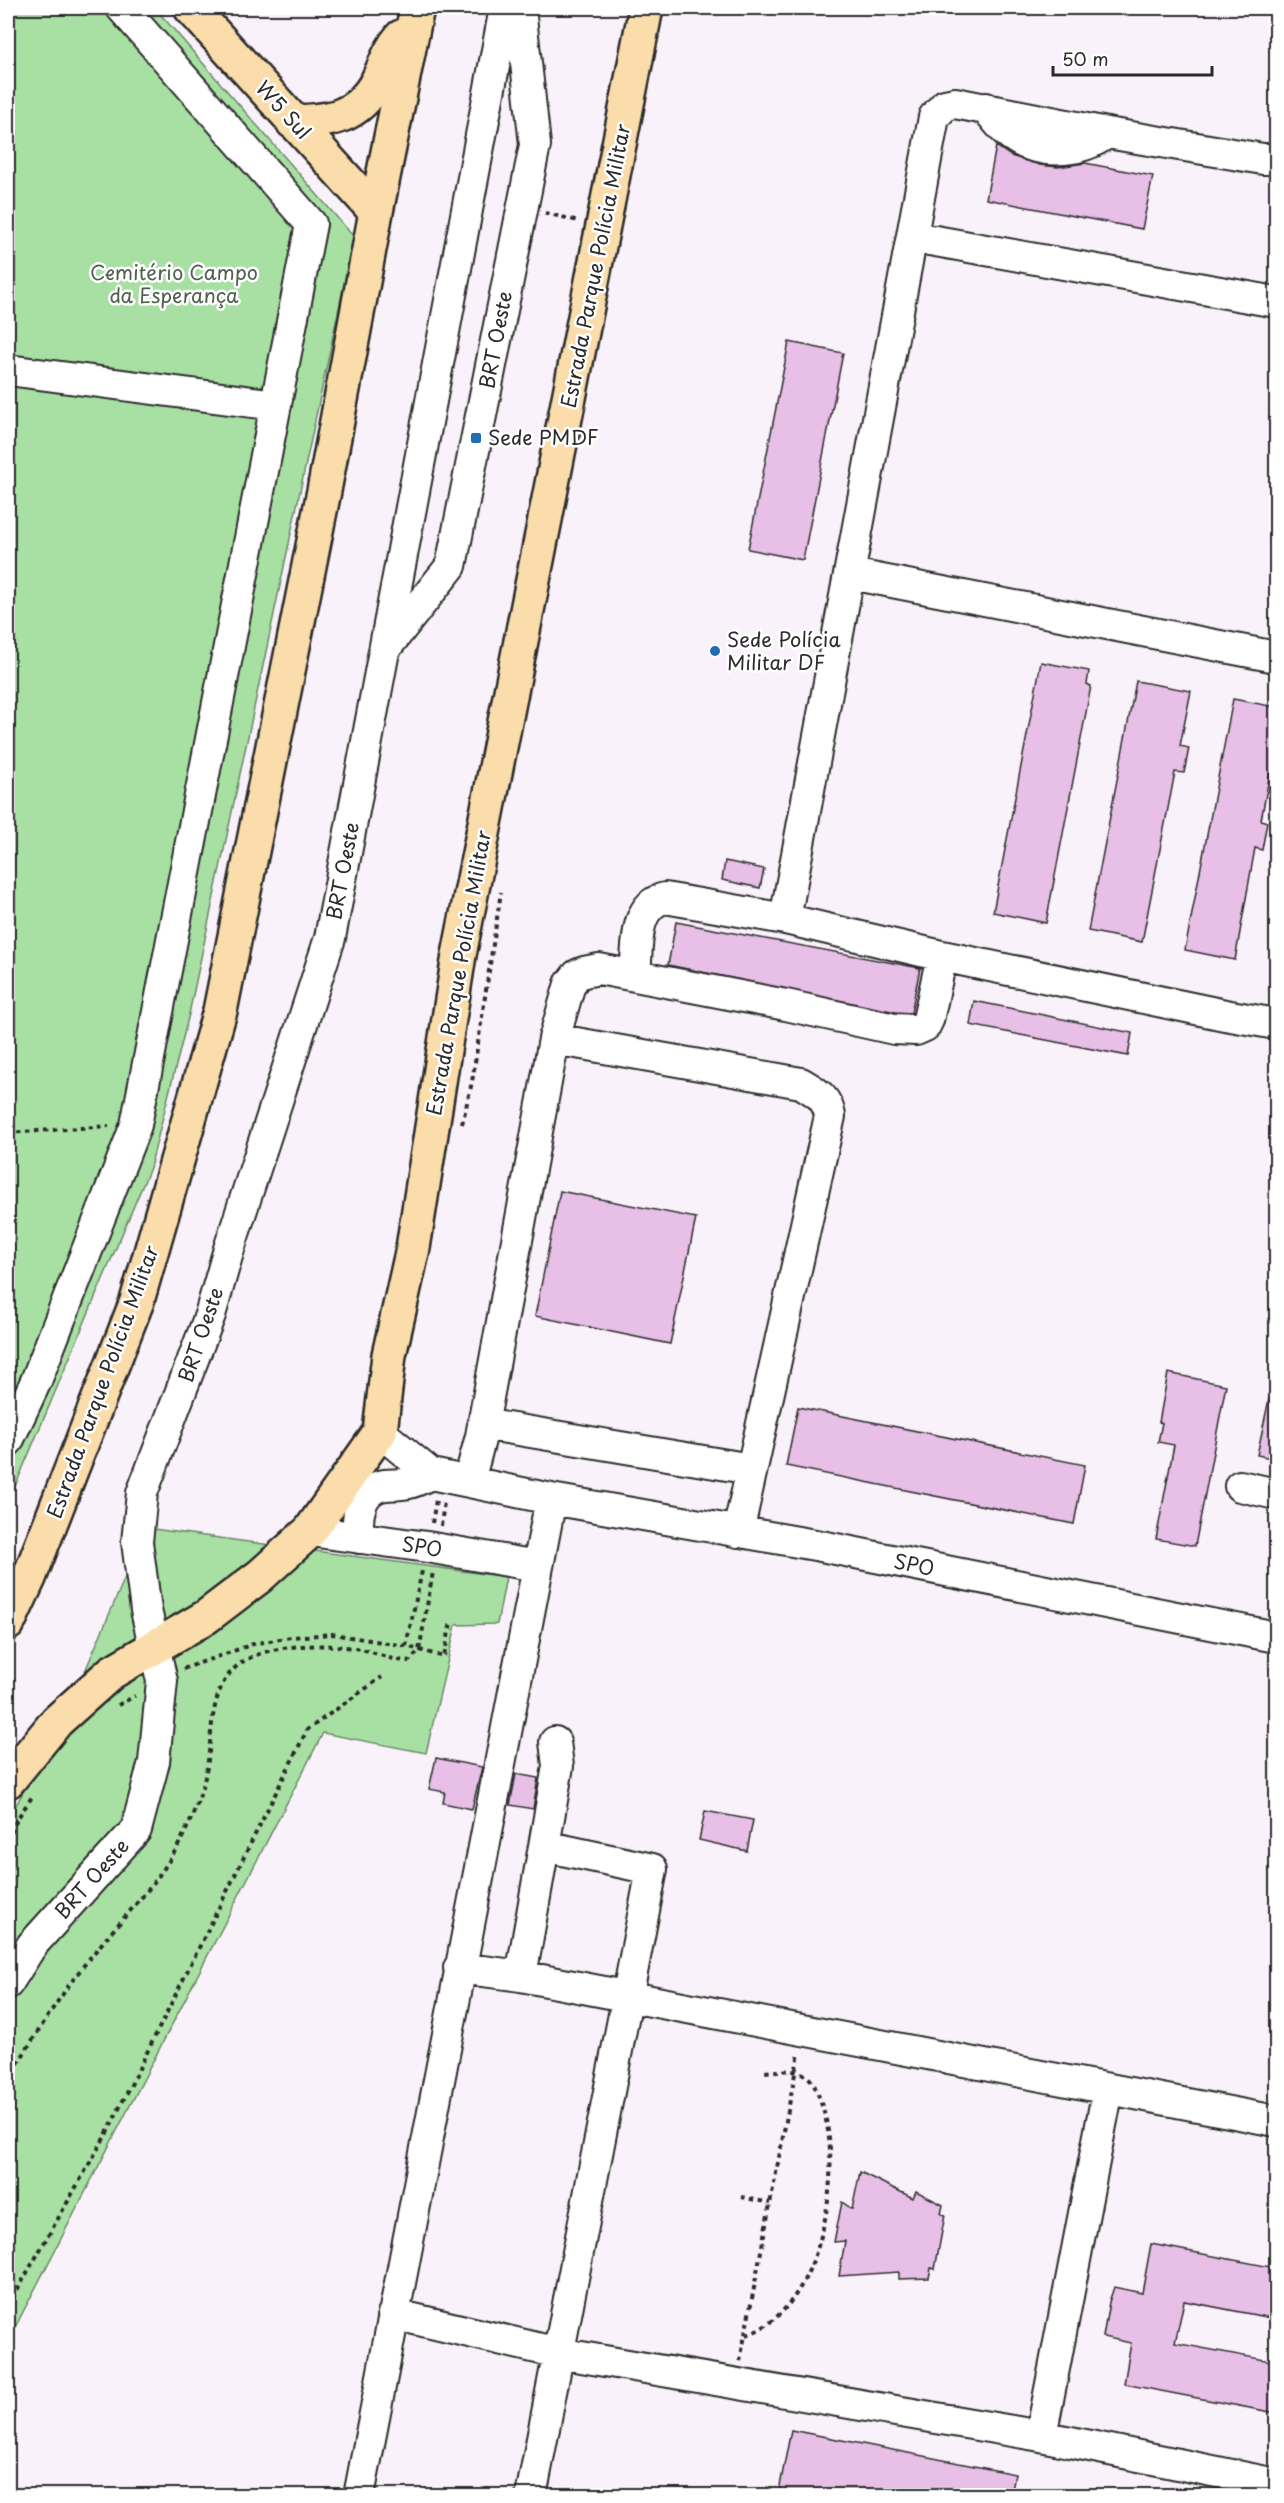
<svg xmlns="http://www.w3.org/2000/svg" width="1284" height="2503" font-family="'Playpen Sans',sans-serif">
	<rect width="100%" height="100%" fill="#faf2fa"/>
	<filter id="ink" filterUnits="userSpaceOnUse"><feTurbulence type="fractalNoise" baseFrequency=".0167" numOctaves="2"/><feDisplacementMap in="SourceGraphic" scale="12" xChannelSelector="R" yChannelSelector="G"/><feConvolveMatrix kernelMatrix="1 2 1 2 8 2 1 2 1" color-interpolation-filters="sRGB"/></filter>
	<g filter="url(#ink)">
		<path fill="#a8e0a4" stroke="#6a8668" stroke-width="1.5" d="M8,8h147l199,229 -165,777 -39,154 -142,335z
			M146,1528l360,49 -9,47 -41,1 -30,128 -103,-20 -315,608v-521l63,-116z"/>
		<path fill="#e7bfe7" stroke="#2b2b2b" stroke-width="1.5" d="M996,146l15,10 29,9 18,2 27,-4 68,13 -11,53 -156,-30z
			M789,342l54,11 -40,207 -55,-11z
			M1041,662l48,9 -2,13 4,2 -45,237 -53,-11z
			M1136,681l55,10 -11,55 9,2 -5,25 -9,-1 -33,170 -54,-11z
			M1233,699l43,8v67l-6,-1 -9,47 6,2 -5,28 -7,-2 -20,112 -50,-10z
			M725,861l39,8 -4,19 -38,-8z
			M676,922l244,46 -9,45 -15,-1 -228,-47z
			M974,1001l158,32 -4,23 -158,-31z
			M560,1191l136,27 -26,126 -135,-28z
			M1168,1373l58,12 -31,161 -39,-7 18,-94 -16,-3 4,-19 -3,-1z
			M1269,1399l7,1v59l-19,-4z
			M798,1407l287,58 -11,59 -288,-58z
			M436,1758l46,9 -10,42 -29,-6 2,-11 -16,-3z
			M516,1774l22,4 -5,31 -23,-4z
			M705,1811l48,9 -6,31 -48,-11z
			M860,2172l53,26 3,-7 27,14 -2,9 4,1 -10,54 -4,-1 -2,10 -30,1v-7l-60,4 6,-35 -11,1 8,-40 10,7z
			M1151,2244l125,24v51l-92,-18 -9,42 101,19v51l-152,-29 7,-41 -28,-6 6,-35 5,-15 28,6z
			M791,2430l224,44 -4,22h-233z"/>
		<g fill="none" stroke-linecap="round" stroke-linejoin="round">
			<defs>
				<path id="minor" d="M986,108c7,8 13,17 21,24 28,24 72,22 100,1
					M913,237l363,65
					M8,370l268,35
					M851,574l425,83
					M388,645l63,-79 84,-421 -15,-137
					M785,919l149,-802 11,-12 10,-2 152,30 156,26h13
					M635,975c3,-26 -2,-70 30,-77l120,21 157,37 283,59 51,9
					M554,1039l247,44c15,9 26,14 29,33l-92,416
					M483,1424l268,45
					M380,1432l51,42 120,25 270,47 455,91
					M8,1441l28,-60 100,-256 175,-901 -189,-216
					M469,1481l12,-45 73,-397 16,-55 7,-9 7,-3 15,-3 187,36 108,24 22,1 9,-4 3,-6 14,-64
					M1240,1486l36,8
					M310,1531l117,16 110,19
					M359,1538c-3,-21 0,-50 26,-53 8,-1 16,0 24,-2 8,-2 15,-6 22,-9
					M544,1846l14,-80 -3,-24
					M459,1968l62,8 755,145
					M521,1976l23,-130 108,23 -121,627
					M8,1983l24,-38 104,-115 18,-68 8,-81 -16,-71 -9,-68 5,-49 68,-178 19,-66 101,-311 175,-930
					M393,2314l165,39 483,83 235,48
					M1041,2436l67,-347
					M359,2496l192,-997"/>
				<path id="major" d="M191,8l185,204
					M293,122c37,-1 64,-4 84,-40 8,-16 12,-31 24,-45
					M8,1623l21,-45 108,-277 83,-290 104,-520 52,-279 41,-204
					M8,1781l49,-60 55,-49 94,-55 54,-41 50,-45 70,-99 9,-77 24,-107 46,-293 187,-947"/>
			</defs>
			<use href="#minor" stroke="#2b2b2b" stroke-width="34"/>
			<use href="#major" stroke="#2b2b2b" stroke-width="38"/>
			<path stroke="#2b2b2b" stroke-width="4" stroke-dasharray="4.5 4.5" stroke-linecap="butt" d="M545,213l34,8
				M462,1124l10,-42 29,-190
				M8,1133l101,-7
				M432,1523l4,-23
				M441,1526l3,-25
				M406,1646l16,-75
				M183,1669l70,-25 38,-7 41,-3 74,12 38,11 7,-35
				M118,1705l17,-9
				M8,1841l9,-22 15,-22
				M8,2079c28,-44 55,-90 90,-131 34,-41 66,-70 89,-120 7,-16 14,-34 18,-51 9,-37 1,-90 36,-114 28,-20 86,-20 120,-14 17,4 30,12 48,12l10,-10 14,-79
				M741,2197l29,6
				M8,2306l99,-173 200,-403 75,-53
				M746,2335c75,-24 98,-160 77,-226 -3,-9 -7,-23 -13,-30 -12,-13 -33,-7 -49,-7
				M740,2361l59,-308"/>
			<use href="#minor" stroke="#fff" stroke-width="30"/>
			<use href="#major" stroke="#faddab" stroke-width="33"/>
		</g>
	</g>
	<g fill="#1f6fb2" stroke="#fff" stroke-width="2">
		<rect x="470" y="432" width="12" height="12" rx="3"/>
		<circle cx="715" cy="651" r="6"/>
	</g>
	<g text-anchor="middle" stroke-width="5" stroke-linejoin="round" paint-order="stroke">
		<g font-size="20" fill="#2b2b2b" stroke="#fff">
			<text transform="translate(283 110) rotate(48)" y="7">W5 Sul</text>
			<text transform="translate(596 266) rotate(-79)" y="7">Estrada Parque Polícia Militar</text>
			<text transform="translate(496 340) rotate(-79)" y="7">BRT Oeste</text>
			<text transform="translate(343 871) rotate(-79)" y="7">BRT Oeste</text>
			<text transform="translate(459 973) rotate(-80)" y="7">Estrada Parque Polícia Militar</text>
			<text transform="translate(201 1335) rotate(-71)" y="7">BRT Oeste</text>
			<text transform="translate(103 1382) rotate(-70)" y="7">Estrada Parque Polícia Militar</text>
			<text transform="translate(422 1547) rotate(9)" y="7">SPO</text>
			<text transform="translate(914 1565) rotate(12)" y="7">SPO</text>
			<text transform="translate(92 1879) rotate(-48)" y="7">BRT Oeste</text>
		</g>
		<g font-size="20" fill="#50614f" stroke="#fff">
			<text x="174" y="280">Cemitério Campo<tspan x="174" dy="23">da Esperança</tspan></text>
		</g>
		<g font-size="20" fill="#2b2b2b" stroke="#fff" text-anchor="start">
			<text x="488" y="445">Sede PMDF</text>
			<text x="727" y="647">Sede Polícia<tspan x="727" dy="23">Militar DF</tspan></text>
		</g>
	</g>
	<rect width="1284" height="2503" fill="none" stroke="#fff" stroke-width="30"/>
	<rect x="15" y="15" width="1254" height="2473" fill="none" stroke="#2b2b2b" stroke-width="2" filter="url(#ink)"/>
	<path d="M1053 66v9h159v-9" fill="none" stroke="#2b2b2b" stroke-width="3"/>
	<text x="1062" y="66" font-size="18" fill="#2b2b2b" stroke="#ffffff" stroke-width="4.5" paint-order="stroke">50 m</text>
</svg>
